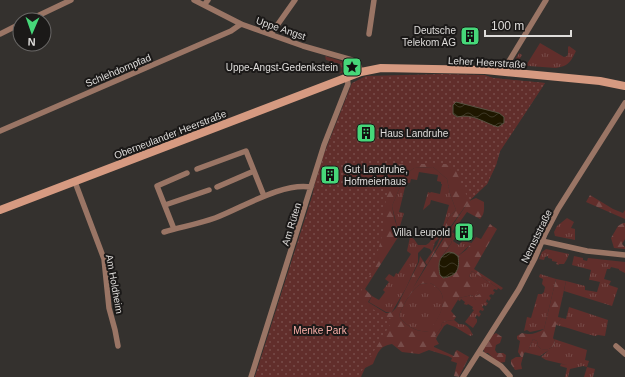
<svg xmlns="http://www.w3.org/2000/svg" width="625" height="377" font-family="Arial,sans-serif">
	<defs>
		<pattern id="grass-tufts" width="24" height="20" patternUnits="userSpaceOnUse"><rect width="24" height="20" fill="#612e2b"/><path d="M3 7l-1-3M5 7V3M7 7l1-3M15 17l-1-3M17 17v-4M19 17l1-3" fill="none" stroke="#774c49"/></pattern>
		<pattern id="forest-firs" width="22" height="20" patternUnits="userSpaceOnUse"><rect width="22" height="20" fill="#612e2b"/><path d="M5 1l3.5 6h-7zM16 11l3.5 6h-7z" fill="#774c49"/></pattern>
		<pattern id="park-dots" width="8" height="8" patternUnits="userSpaceOnUse"><rect width="8" height="8" fill="#612e2b"/><path d="M2 2h.1M6 6h.1" fill="none" stroke="#774c49" stroke-width="1.8" stroke-linecap="round"/></pattern>
		<pattern id="water-waves" width="16" height="10" patternUnits="userSpaceOnUse"><rect width="16" height="10" fill="#1e1700"/><path d="M0 5q4-4 8 0t8 0" fill="none" stroke="#3e3825"/></pattern>
	</defs>
	<rect width="100%" height="100%" fill="#34312e"/>
	<path fill="url(#grass-tufts)" d="M540,43l24,14 3,-1 1,-2v-7l1,-1 7,5c-5,10 -7,15 -20,17l-41,-3v-5l4,-7 3,2 -3,5 8,4z
		M325,56l29,9 1,2 -16,7 3,-4 -2,-6 -14,-4z
		M433,167l14,12 3,15 6,16 -7,7 -9,20 9,-32 -18,-5 -1,4 -7,6 5,-18 2,1 1,-1 9,2 2,-10h-1v-2l-4,-1 1,-6 -19,-3 -2,8 -6,-1 -1,4h-4l-7,29 5,1 -4,13h-3l-5,-20 13,-31 9,-7z
		M567,218l7,4 -3,6 4,1v11l-20,-4 -1,-4 3,-6z
		M452,232l5,3 -4,6 6,4 3,-4 10,2 -14,13 -4,-3 -10,1 8,-12 -1,-1z
		M435,235l4,1v2l-4,4 -3,10 -2,-3 -6,-2 -6,6v9l-12,26 -14,24h-6l-17,-10 3,-6 7,4 6,-8 -2,-2 6,-8 -4,-3 4,-5 5,3 2,-4 2,1 13,-20 -4,-3 3,-14 4,2 4,6h8l3,-2z
		M546,249l23,5 -2,5 -3,5h-5v1l-3,-1 1,-2 -5,-1v-2l-4,-1v-2l-3,1 -1,3 -5,-1 3,-7z
		M574,256l9,2v2l4,1 1,-3 37,4v11l-6,-3v-1l-8,-2 -1,2h-3l-3,10 7,2 -2,4 9,3 -6,18 -48,-15 2,-10 19,5v4l12,2 3,-10 -9,-2h-2l2,-10 -19,-5z
		M472,271l26,17 -1,2 -3,-1 -1,2 2,1 -2,3 -2,-1 -2,2 2,2 -2,3 -2,-2 -1,3 2,1 -2,3 -2,-1 -2,2 2,2 -1,2 -3,-1 -1,2 2,2 -2,3 -2,-2 -2,3 2,1v3l-4,6 -8,-6 9,-12 -2,-1 1,-2 -5,-3 -1,1 -3,-1 1,-2 -4,-3 -1,2 -2,-1 1,-2 13,-3 4,5h5l-1,-6 -4,2 -4,-17 -3,-3z
		M540,274l16,5 -12,50 -14,3 -3,-2 -3,1 3,-14 4,1 7,-24h4l2,-2 1,-5 -3,-3 1,-5 -4,-2z
		M430,283c23,11 11,32 0,48 -13,2 -24,-5 -31,-15 3,-9 13,-28 22,-32 2,-1 7,-1 9,-1z
		M569,307l39,13 -3,16 -7,-1 -3,1c-13,-3 -25,-8 -39,-11l6,-7 4,1z
		M454,320l5,4c9,0 10,4 14,11l-3,1 -15,-9 -8,-3 -3,2 -7,11 -2,-1 6,-8 1,-5 5,-2z
		M533,339l4,2 1,5 3,3c7,1 13,0 14,-8l-1,-2 33,11 -2,10 4,1 -2,6 8,2 -2,8h-9l3,-10 -4,-1 -13,3 -2,8h-3l2,-9 -7,-2 1,-2 6,1 -21,-5 -5,-3 8,-7 -9,6 -16,-4 5,-3z"/>
	<path fill="url(#forest-firs)" fill-rule="evenodd" d="M484,75l9,3 52,5 -45,68 -4,14 -9,19 -18,17 7,-3 8,4c0,6 1,12 -4,17l-13,-7 -8,11h-1l-6,9 -1,9 1,1 -12,17 13,16c6,-6 6,-11 5,-19l8,-6 10,-13 5,2 9,-15 7,5 -23,40 29,19 -2,2 -3,-2 -26,-17 -3,5 8,8 1,7 -2,2v3l4,-2 2,-3 2,2 -3,7h-5l-4,-5 -13,3 -8,13 5,6 -2,3 -7,1 -5,2 -1,5 -6,8 2,1 -1,2 3,5 -5,2v1l20,9 1,-4 2,-2 12,7 -10,20 -5,-1 3,-13 -6,-2 1,-3 -4,-2 -19,-6 -10,4 -17,-2 -10,-8c-13,2 -14,9 -19,20l-8,4 -4,9h-106l57,-180 54,-11zM433,167l14,12 3,15 6,16 -7,7 -12,28 -12,17 2,3 16,-28 26,-36 -25,37 -31,50 13,-23 -6,-9 -1,6 -23,46 -4,4 -6,1 -18,-11 4,-6 -7,-7 35,-55 -5,-13 -3,-15 13,-31 9,-7zM430,283c23,11 11,32 -1,48 -12,2 -23,-5 -30,-15 3,-9 13,-28 22,-32 2,-1 7,-1 9,-1z
		M590,195l23,14 10,4 2,-3v9l-39,-17z
		M623,223h2v16l-3,5 3,3v2l-11,-1 -3,-10 7,-12z
		M556,279l10,2 -8,36 4,1 -6,7 -3,13 2,3c-1,8 -7,9 -14,8l-3,-3 -1,-5 -4,-2 -4,10 -5,4 -3,11 1,5 -7,1 -4,-6v-4l5,-3h5l-3,-5 2,-11 -3,-2v-3l5,-3c9,2 13,1 22,-4z
		M496,333l6,4 -2,6 -4,2 -1,5 2,3h6l3,2 -1,7 -7,1 -10,-10h-3l-2,-4 5,-8h2v-5z"/>
	<path fill="url(#park-dots)" d="M442,74l42,1 9,3 52,5 -45,68 -4,14 -9,19 -18,17 -13,-30 -10,-7h-49l-11,34 -3,34 -10,38 -17,30 37,20 -35,57h-103l57,-180 3,-14 9,-29 28,-71 14,-7z"/>
	<path fill="url(#water-waves)" stroke="#585242" d="M456,102l43,11 5,4v6l-6,4c-14,-4 -25,-14 -41,-10l-4,-3v-9z
		M449,252l5,1 4,3c2,13 -1,20 -15,22l-3,-3c-2,-10 -2,-19 9,-23z"/>
	<g fill="none" stroke-linecap="round" stroke-linejoin="round">
		<path stroke="#9a7565" stroke-width="5.5" d="M194,0l47,24 62,22 49,14 7,6 2,6
			M204,5l4,-5
			M29,20l42,-20
			M0,34l20,-10
			M271,34l24,-34
			M369,34l5,-34
			M503,71l43,-71
			M0,131l231,-100 10,-7
			M197,169l49,-18 8,20
			M75,182l29,77 5,49 6,22 3,16
			M217,187l37,-16 10,25
			M165,205l44,-15
			M174,229l-17,-43 30,-13
			M164,232c17,-5 34,-8 51,-14 27,-10 67,-36 96,-31
			M542,241l45,10 38,4
			M616,346l9,8
			M479,352l22,14 9,10
			M251,377l73,-232 24,-61 -1,-8
			M463,377l56,-88 16,-31 10,-24 13,-25 67,-106"/>
		<path stroke="#d69a81" stroke-width="8" d="M0,210l361,-138 20,-4 104,2 115,11 25,5"/>
	</g>
	<defs>
		<symbol id="building-square" viewBox="-11 -11 22 22"><rect x="-9" y="-9" width="18" height="18" rx="4" fill="#46d779" stroke="#1b1918"/><path d="M-4-6H4V6H1V3H-1V6H-4ZM-2.5-4.3h1.7v1.8h-1.7ZM.8-4.3h1.7v1.8H.8ZM-2.5-1h1.7V.8h-1.7ZM.8-1h1.7V.8H.8Z" fill="#111"/></symbol>
		<symbol id="sight-square" viewBox="-11 -11 22 22"><rect x="-9" y="-9" width="18" height="18" rx="4" fill="#46d779" stroke="#1b1918"/><path d="M0-6L1.8-2.2L6-1.7L2.9 1.2L3.7 5.4L0 3.3L-3.7 5.4L-2.9 1.2L-6-1.7L-1.8-2.2Z" fill="#111"/></symbol>
	</defs>
	<g fill-rule="evenodd">
		<use href="#building-square" x="459" y="25" width="22" height="22"/>
		<use href="#sight-square" x="341" y="56" width="22" height="22"/>
		<use href="#building-square" x="355" y="122" width="22" height="22"/>
		<use href="#building-square" x="319" y="164" width="22" height="22"/>
		<use href="#building-square" x="453" y="221" width="22" height="22"/>
	</g>
	<g text-anchor="middle" stroke-width="4" stroke-linejoin="round" paint-order="stroke">
		<g font-size="10" fill="#dfdddb" stroke="#1b1918">
			<text transform="translate(281 28) rotate(19)" y="4">Uppe Angst</text>
			<text transform="translate(487 62) rotate(3)" y="4">Leher Heerstraße</text>
			<text transform="translate(118 70) rotate(-23)" y="4">Schlehdornpfad</text>
			<text transform="translate(170 134) rotate(-21)" y="4">Oberneulander Heerstraße</text>
			<text transform="translate(291 224) rotate(-73)" y="4">Am Rüten</text>
			<text transform="translate(536 236) rotate(-64)" y="4">Nernststraße</text>
			<text transform="translate(115 284) rotate(80)" y="4">Am Holdheim</text>
		</g>
		<g font-size="10" fill="#dfdddb" stroke="#1b1918" text-anchor="end">
			<text x="456" y="34">Deutsche<tspan x="456" dy="12">Telekom AG</tspan></text>
			<text x="338" y="71">Uppe-Angst-Gedenkstein</text>
			<text x="380" y="137" text-anchor="start">Haus Landruhe</text>
			<text x="344" y="173" text-anchor="start">Gut Landruhe,<tspan x="344" dy="12">Hofmeierhaus</tspan></text>
			<text x="450" y="236">Villa Leupold</text>
		</g>
		<g font-size="10" fill="#f9afa8" stroke="#1b1918">
			<text x="320" y="334">Menke Park</text>
		</g>
	</g>
	<g transform="translate(32 32) rotate(182)"><circle r="19" fill="#1b1918" stroke="#696766"/>
	<path d="M0-3L7 15L0 10L-7 15Z" fill="#46d779"/>
	<text y="-6" font-size="11" font-weight="bold" text-anchor="middle" fill="#dfdddb">N</text>
	</g>
	<path d="M485 30v6h86v-6" fill="none" stroke="#dfdddb" stroke-width="2"/>
	<text x="491" y="30" font-size="12" fill="#dfdddb" stroke="#1b1918" stroke-width="3" paint-order="stroke">100 m</text>
</svg>
